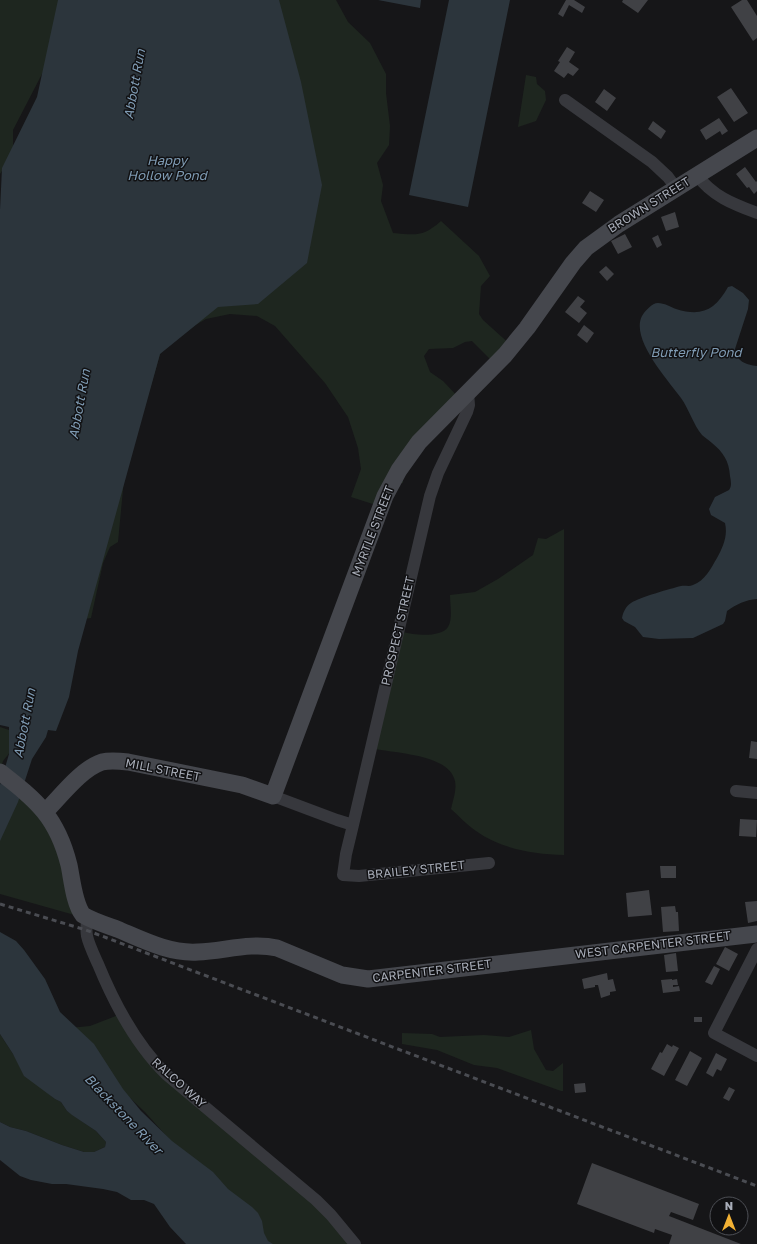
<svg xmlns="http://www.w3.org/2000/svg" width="757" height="1244" font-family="'Golos Text',sans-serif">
	<rect width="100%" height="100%" fill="#161618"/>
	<path fill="#1e261f" d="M0,0h62l-4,43 -45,87v18l-4,12 -9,14z
		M273,0h63l12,22 22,21 16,31v19l4,33 -1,19 -12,18 6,22 -2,16 12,32c23,2 30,4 48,-12l38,35 11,20 -9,10 -2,28 4,6 29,26 -17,18 -23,-23 -7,1 -12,6 -24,1 -5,7 6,16 13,9 18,19 -58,72v11h-7l-14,24 -31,-10 10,-28 -3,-21 -10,-31 -23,-34 -50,-57 -18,-10 -27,-2 -24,5 -43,25 -39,135 -6,63 -8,5 -7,16 -12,55 -7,1 8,-56z
		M526,75l10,2 1,7 8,7 1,9 -10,21 -18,6z
		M564,529v326c-31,-1 -63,-6 -88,-24 -9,-6 -17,-15 -25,-22 2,-10 7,-21 3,-31 -8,-23 -58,-25 -79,-29l28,-117c11,3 38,6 45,-5 5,-8 2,-23 2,-32l25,-3 23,-13 35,-24 5,-17 8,1z
		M0,727l12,4 -1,20 -8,10 -3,10z
		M17,793l24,17 41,108 -11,-4 -71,-20v-61z
		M121,1014l36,54 147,123 50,53h-85l-66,-67 -58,-65 -16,-15 -60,-69 21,-2z
		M531,1030l3,19 12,21 7,1 10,-8v28h-2l-64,-23 -23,-3 -37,-15 -35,-6v-11l30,1 8,3 44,-2 25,2z
		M0,1034l13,20 37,41 5,4 6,3 6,9 29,20 10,11 -1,5 -11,5h-10l-22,-7 -36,-14 -16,-4 -10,-5z"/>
	<path fill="#2c353c" d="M58,0h221l22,82 21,103 -15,78 -49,41 -40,3 -58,47 -82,297 -9,46 -13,34 -8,-1 -2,7 -14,22 -14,43 -18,39v-56l9,-31v-27l-9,-2v-515l2,-42 35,-71z
		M378,0h43l-1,8z
		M449,0h61l-42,207 -59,-12z
		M732,286l11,7 6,7 -1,9 -13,40c1,12 11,16 22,17v233c-12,1 -20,5 -30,12l-2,10 -2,3 -30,14 -34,1 -16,-2 -8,-10 -11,-6 -2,-3c1,-6 4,-12 9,-15 9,-6 39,-14 50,-17 4,-1 8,1 12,-1 12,-4 18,-17 24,-27 6,-11 11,-22 8,-35l-14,-8 -2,-6 6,-12 14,-7c3,-4 2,-9 1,-14 -1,-15 -7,-24 -18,-33 -3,-3 -7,-5 -10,-8 -9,-11 -13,-26 -21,-37 -12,-17 -51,-59 -39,-82 3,-5 10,-13 16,-13 6,0 13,4 18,6 26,8 39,1 52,-22z
		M0,932l16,9 8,9 21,29 15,33 34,32 29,45 18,22 31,30 41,31 15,17 24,18 6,6 4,8 2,12 4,8 5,3h-87l-16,-17 -16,-23 -10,-4h-13l-14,-8 -14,-3 -37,-5h-14l-21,-4 -11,-4 -20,-16v-38l10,5 16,4 36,14 22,7h10l11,-5 1,-5 -10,-11 -24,-16 -5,-4 -6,-9 -6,-3 -31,-23 -11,-22 -13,-20z"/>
	<path fill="#404145" d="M566,0h8l11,7 -3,6 -13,-8 -6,12 -5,-3z
		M623,0h25l-10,13 -16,-11z
		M742,0h5l10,16v22l-4,3 -22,-34z
		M567,47l8,5 -6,10 10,7 -6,7 -5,-3 -4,5 -10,-7 6,-9 -2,-1z
		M731,88l17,25 -14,9 -17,-25z
		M604,89l12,9 -9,13 -12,-9z
		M719,118l9,13 -6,4 -2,-4 -14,9 -6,-10z
		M653,121l13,10 -5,8 -13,-10z
		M745,167l11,15 1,-1v10l-3,3 -5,-7 -2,1 -11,-14z
		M590,191l14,9 -8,12 -14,-9z
		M675,212l4,15 -13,4 -5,-14z
		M625,234l7,13 -14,7 -7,-13z
		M658,235l4,10 -5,3 -5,-10z
		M606,266l8,8 -7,7 -8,-9z
		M578,296l7,5 -5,6 7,6 -8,10 -14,-11z
		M584,325l10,8 -7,10 -10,-8z
		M751,741l6,1v17l-8,-1z
		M740,819l17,1 -1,17 -17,-1z
		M660,866h16v12h-15z
		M649,890l3,25 -24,2 -2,-24z
		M757,901v20l-9,2 -3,-21z
		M675,906l1,6h2l1,19 -16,1 -2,-25z
		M725,947l13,7 -9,17 -13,-7z
		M676,953l2,18 -12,1 -2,-17z
		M714,966l6,3 -8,16 -7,-3z
		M607,973l1,7 5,-1 3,12 -6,1v3l-9,3 -3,-13h-3v2l-11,2 -2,-10z
		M672,979v1l5,-1 1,6h-5v2l6,-1 1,5 -17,2 -2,-13z
		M694,1017h8v5h-8z
		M667,1044l5,3 1,-2 6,3 -15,28 -13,-7 9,-17 2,1z
		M690,1051l12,7 -15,28 -12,-6z
		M716,1053l11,6 -6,12 -4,-2 -4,8 -7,-4z
		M585,1083l1,9 -11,1 -1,-9z
		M729,1087l6,3 -6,11 -6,-3z
		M592,1163l107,41 -6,16 -22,-8 -2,4 72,28h-72l3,-9 -17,-6 -1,4 -77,-29z"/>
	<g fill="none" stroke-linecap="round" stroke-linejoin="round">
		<path stroke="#37383d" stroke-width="12" d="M565,100l87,62 16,15 8,11
			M697,175c15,21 36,29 60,38
			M468,393l1,12 -2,7 -29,61 -8,23 -77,329 -7,29 -3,21 16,1 130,-13
			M736,791l21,2
			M273,796l64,24 16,5
			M88,917c-2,7 -2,12 -1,19 2,9 7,19 11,28 16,39 39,82 69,111l149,125 15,15 24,29
			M757,949l-43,84 43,23"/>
		<path stroke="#45474d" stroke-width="17" d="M0,772c37,29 57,45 69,93 3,14 5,39 14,50 10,6 23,10 34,14 26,11 53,25 81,23 26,-1 53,-10 79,-4l65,27 26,4 389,-45
			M45,812c16,-16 36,-43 57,-50 8,-2 18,-1 26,0l114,23 31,11 112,-300 14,-26 20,-28 86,-87 22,-27 46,-65 13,-15 33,-24 138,-86"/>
		<path stroke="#4a4c52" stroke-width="3" stroke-dasharray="5 4" stroke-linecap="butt" d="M0,904l86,26 671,256"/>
	</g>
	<g text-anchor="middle" stroke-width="3" stroke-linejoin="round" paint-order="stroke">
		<g font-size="12" fill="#a8adb8" stroke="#111113">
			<text transform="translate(649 205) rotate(-32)" y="4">BROWN STREET</text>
			<text transform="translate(373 531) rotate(-69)" y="4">MYRTLE STREET</text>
			<text transform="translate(398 631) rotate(-77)" y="4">PROSPECT STREET</text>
			<text transform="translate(163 770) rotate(11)" y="4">MILL STREET</text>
			<text transform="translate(416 870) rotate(-6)" y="4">BRAILEY STREET</text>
			<text transform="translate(653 945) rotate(-7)" y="4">WEST CARPENTER STREET</text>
			<text transform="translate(432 971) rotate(-7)" y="4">CARPENTER STREET</text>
			<text transform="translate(179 1083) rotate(42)" y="4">RALCO WAY</text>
		</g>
		<g font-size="13" font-style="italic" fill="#7f9bb3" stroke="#111113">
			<text transform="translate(134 84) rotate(-80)" y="5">Abbott Run</text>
			<text x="167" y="165">Happy<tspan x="167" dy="15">Hollow Pond</tspan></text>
			<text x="696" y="357">Butterfly Pond</text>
			<text transform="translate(79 404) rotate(-80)" y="5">Abbott Run</text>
			<text transform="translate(24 723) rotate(-79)" y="5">Abbott Run</text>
			<text transform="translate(124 1114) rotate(46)" y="5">Blackstone River</text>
		</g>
	</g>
	<g transform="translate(729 1216)"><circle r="19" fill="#111113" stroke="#4d4f55"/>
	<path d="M0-3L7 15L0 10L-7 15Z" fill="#f2b134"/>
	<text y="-6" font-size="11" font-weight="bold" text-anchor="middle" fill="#a8adb8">N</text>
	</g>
</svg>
